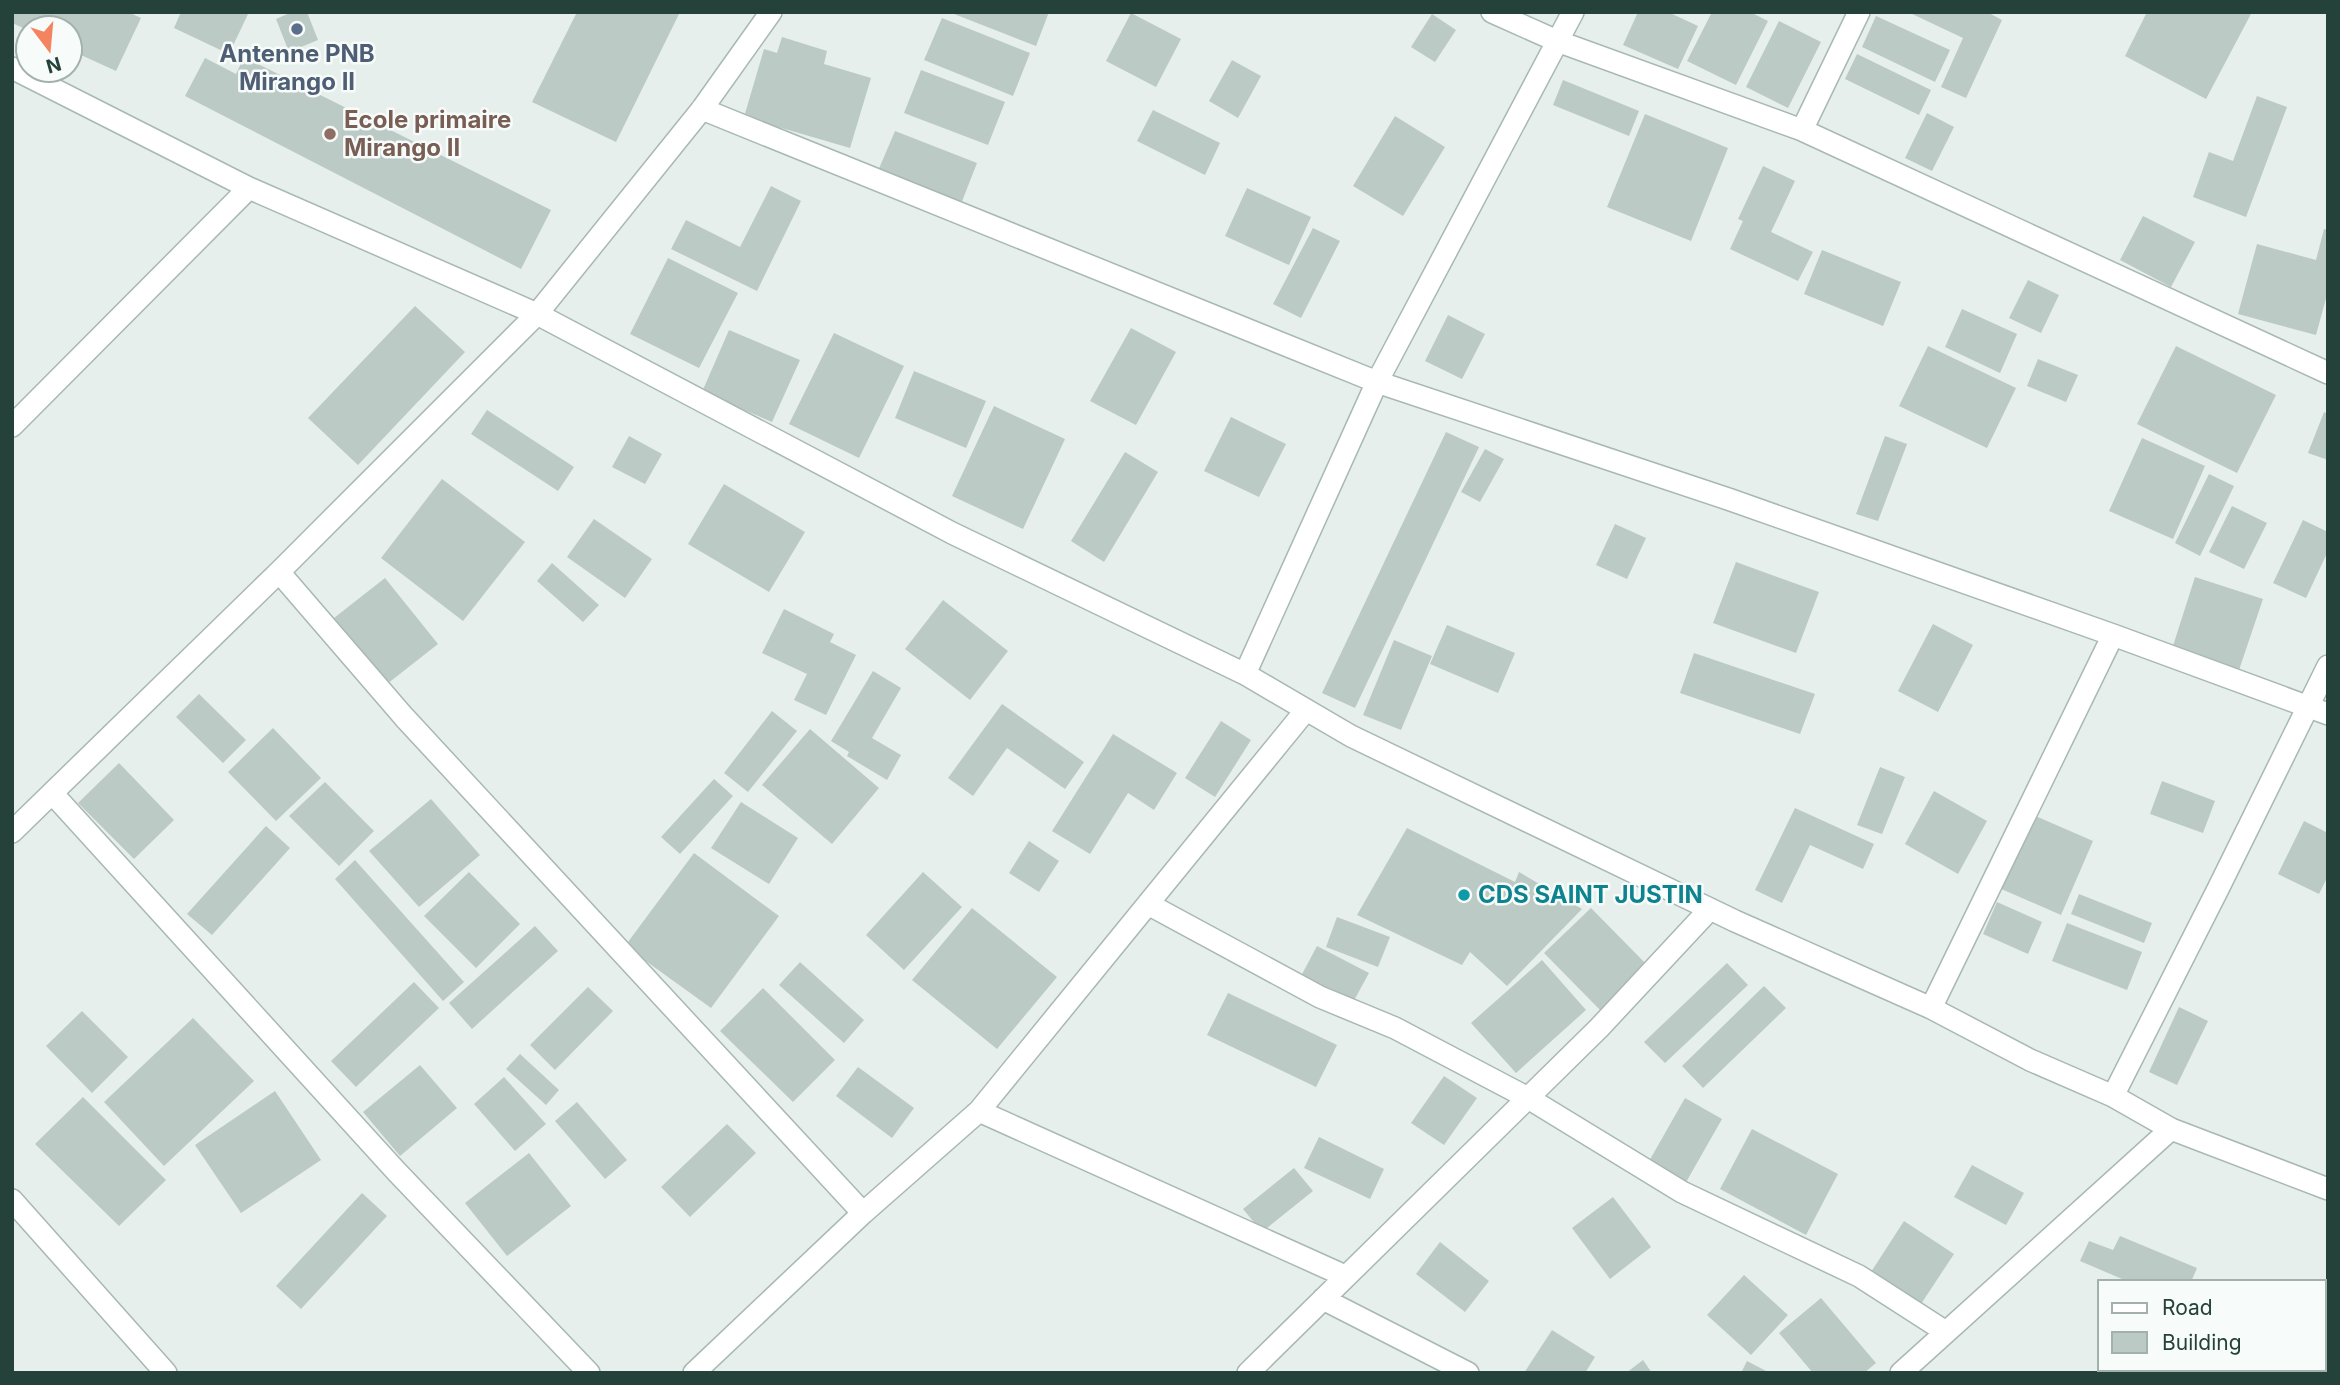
<svg xmlns="http://www.w3.org/2000/svg" width="2340" height="1385" font-family="Inter,sans-serif">
	<rect width="100%" height="100%" fill="#e6efeb"/>
	<path fill="#bbcac4" d="M12,12h116l13,6 -25,53 -46,-21v-22h-42v2l-16,-7z
		M181,12h68l-20,42 -55,-26z
		M292,12h15l11,28 -29,12 -13,-33z
		M577,12h103l-64,130 -84,-40z
		M949,12h100l-13,34z
		M1638,12h30l30,14 -20,43 -55,-24z
		M1712,12h38l18,9 -32,64 -49,-24z
		M1908,12h79l15,8 -36,78 -25,-11 22,-49z
		M2147,12h105l-46,87 -81,-43z
		M1131,13l50,26 -25,48 -50,-26z
		M1432,14l24,16 -21,32 -24,-15z
		M1876,16l74,34 -15,32 -73,-35z
		M942,18l88,35 -17,43 -89,-36z
		M1779,21l42,21 -33,66 -42,-21z
		M782,37l45,14 -3,13 47,14 -21,70 -106,-31 20,-68 13,4z
		M1857,54l74,36 -12,25 -74,-36z
		M244,57l307,153 -30,59 -336,-173 20,-38 31,16z
		M1232,60l29,16 -23,42 -29,-17z
		M921,70l84,32 -17,43 -84,-32z
		M1563,80l76,31 -10,25 -76,-31z
		M2257,96l30,11 -41,110 -53,-20 16,-45 24,9z
		M1153,110l67,33 -15,32 -68,-34z
		M1927,113l27,14 -22,44 -27,-13z
		M1645,114l83,34 -37,93 -84,-34z
		M1395,116l50,31 -42,69 -50,-30z
		M895,131l82,32 -16,41 -83,-33z
		M1763,166l32,15 -24,51 42,20 -15,29 -68,-32 13,-28 -5,-2z
		M771,186l30,15 -44,90 -86,-42 15,-29 54,27z
		M1247,188l64,29 -22,48 -64,-29z
		M2143,216l52,26 -24,45 -51,-27z
		M1313,228l27,13 -39,77 -28,-14z
		M2324,229l4,1v61l-12,44 -78,-21 19,-70 59,16z
		M1822,250l79,32 -18,44 -79,-32z
		M668,258l70,35 -39,75 -69,-34z
		M2028,280l31,15 -18,38 -32,-15z
		M415,306l50,46 -107,113 -50,-47z
		M1962,309l55,25 -17,39 -55,-26z
		M1448,315l37,19 -23,45 -37,-18z
		M1131,328l45,24 -40,73 -46,-24z
		M729,330l71,30 -28,62 -70,-30z
		M834,333l70,33 -45,92 -70,-34z
		M1928,346l88,42 -29,60 -88,-42z
		M2176,346l100,49 -39,78 -100,-49z
		M2038,359l40,16 -12,27 -39,-16z
		M914,371l72,30 -20,47 -71,-30z
		M994,406l71,33 -42,90 -71,-33z
		M487,410l87,57 -16,24 -87,-57z
		M2324,412l4,2v46l-20,-7z
		M1231,417l55,27 -27,53 -55,-26z
		M1446,432l33,15 -124,261 -33,-15z
		M629,436l33,18 -17,30 -33,-17z
		M1885,436l22,8 -29,77 -22,-7z
		M2142,438l63,28 -32,73 -64,-28z
		M1485,449l19,10 -24,43 -19,-10z
		M1125,452l33,20 -54,90 -33,-21z
		M2209,474l25,12 -34,70 -25,-13z
		M442,479l83,63 -62,79 -82,-63z
		M724,484l81,48 -36,60 -81,-48z
		M2232,506l35,17 -23,46 -35,-17z
		M594,519l58,40 -27,39 -58,-41z
		M2303,520l25,12v19l-22,47 -33,-15z
		M1615,524l31,14 -19,41 -31,-14z
		M1736,562l83,30 -23,61 -83,-30z
		M552,563l47,42 -16,17 -46,-41z
		M2195,577l68,22 -25,74 -67,-21z
		M385,578l53,66 -51,40 -53,-66z
		M943,600l65,51 -38,49 -65,-51z
		M784,609l50,25 -4,8 26,13 -30,60 -32,-15 13,-26 -45,-21z
		M1933,624l40,21 -35,67 -40,-21z
		M1447,625l68,28 -17,40 -68,-29z
		M1394,640l38,16 -31,74 -38,-15z
		M1694,653l121,41 -15,40 -120,-41z
		M873,671l28,17 -29,50 29,17 -14,25 -40,-24 2,-4 -18,-11z
		M199,694l47,46 -23,23 -47,-46z
		M1002,704l82,58 -19,27 -58,-41 -34,48 -25,-18z
		M772,711l25,20 -49,61 -24,-19z
		M1221,721l30,19 -36,57 -30,-19z
		M273,728l48,50 -45,43 -48,-49z
		M810,729l69,59 -47,56 -70,-59z
		M1113,734l64,39 -23,37 -26,-17 -38,61 -38,-23z
		M119,763l55,57 -40,39 -56,-56z
		M1880,767l25,10 -23,57 -25,-9z
		M714,779l19,17 -53,58 -19,-17z
		M2162,781l53,20 -12,32 -53,-19z
		M325,782l49,49 -35,35 -50,-50z
		M1934,791l53,30 -29,53 -53,-30z
		M431,799l49,56 -61,52 -50,-56z
		M741,802l57,36 -29,46 -58,-36z
		M1795,808l79,36 -11,25 -53,-24 -28,58 -27,-13z
		M2031,814l62,27 -32,74 -62,-27z
		M2304,821l24,12v43l-9,18 -41,-20z
		M266,826l24,22 -78,87 -25,-21z
		M1407,828l108,54 4,-10 63,37 -75,77 -37,-34 -8,13 -105,-50z
		M1029,841l30,20 -20,31 -30,-19z
		M694,853l85,63 -68,92 -86,-62z
		M355,860l109,122 -21,19 -108,-122z
		M469,872l51,52 -44,44 -52,-52z
		M923,872l39,35 -58,63 -38,-35z
		M2079,894l73,29 -8,20 -73,-29z
		M1997,902l45,20 -14,32 -45,-20z
		M972,908l85,69 -60,72 -85,-69z
		M1591,908l60,61 -47,45 -60,-61z
		M1337,917l53,20 -12,30 -52,-20z
		M2067,923l75,29 -15,38 -75,-29z
		M535,926l23,25 -86,78 -23,-26z
		M1317,946l52,27 -18,33 -51,-28z
		M1542,960l44,50 -70,63 -45,-50z
		M800,962l64,58 -20,23 -65,-58z
		M1727,963l21,22 -83,78 -21,-21z
		M414,982l25,26 -83,79 -25,-26z
		M1764,986l22,22 -83,80 -21,-22z
		M588,987l25,24 -58,59 -25,-25z
		M763,988l72,72 -42,42 -73,-71z
		M1228,993l109,52 -21,42 -109,-52z
		M2179,1007l29,14 -31,64 -28,-13z
		M82,1011l46,46 -36,36 -46,-47z
		M193,1018l61,63 -90,85 -60,-64z
		M520,1054l39,36 -13,15 -40,-36z
		M420,1065l37,43 -57,48 -37,-44z
		M858,1067l56,41 -22,30 -56,-42z
		M1444,1076l33,22 -33,47 -33,-22z
		M504,1077l42,47 -31,27 -41,-47z
		M275,1091l46,69 -80,53 -46,-68z
		M83,1097l83,83 -47,46 -84,-82z
		M1685,1098l37,21 -37,65 -37,-21z
		M577,1102l50,58 -22,19 -50,-58z
		M727,1124l29,29 -66,64 -29,-30z
		M1752,1129l86,45 -32,61 -86,-46z
		M1319,1137l65,32 -14,30 -66,-31z
		M529,1153l42,53 -64,50 -42,-53z
		M1972,1165l52,28 -18,32 -52,-28z
		M1294,1168l19,23 -51,41 -19,-23z
		M362,1193l25,23 -86,93 -25,-23z
		M1613,1197l38,50 -41,32 -38,-51z
		M1904,1221l50,33 -33,50 -50,-32z
		M2120,1236l77,32 -6,14h-62l-49,-21 9,-20 24,9z
		M1440,1242l49,39 -24,31 -49,-38z
		M1744,1275l44,40 -37,40 -44,-40z
		M1821,1298l55,65 -12,10h-51l-34,-40z
		M1552,1330l43,27 -10,16h-61z
		M1643,1360l9,13h-26z
		M1747,1361l23,12h-29z
		M2191,1369h45l-1,4h-45z"/>
	<g fill="none" stroke-linecap="round" stroke-linejoin="round">
		<defs>
			<path id="minor" d="M1492,12l65,29 245,89 526,243
				M12,68l237,120 288,126 415,219 293,141 106,62 384,185 196,87 99,52 83,36 58,33 157,60
				M702,109l675,273 354,118 382,135 215,79
				M1802,130l57,-118
				M12,426l237,-238
				M279,572l125,145 459,496
				M1245,674l132,-292 196,-370
				M52,793l344,378 193,202
				M12,832l267,-260 258,-258 165,-205 69,-97
				M1148,904l172,93 75,31 133,70 154,94 177,84 87,56
				M1931,1008l182,-373
				M2113,1096l105,-207 110,-223
				M979,1111l366,165
				M12,1200l154,173
				M1323,1299l145,74
				M2324,1359l4,-13
				M694,1373l169,-160 116,-102 327,-401
				M1248,1373l351,-345 111,-119
				M1901,1373l270,-244"/>
		</defs>
		<use href="#minor" stroke="#a8b8b2" stroke-width="24"/>
		<use href="#minor" stroke="#fff" stroke-width="21"/>
	</g>
	<circle fill="#5c6f8a" stroke="#f7fbf9" stroke-width="2.5" cx="297" cy="29" r="7"/>
	<circle fill="#8d6e63" stroke="#f7fbf9" stroke-width="2.5" cx="330" cy="134" r="7"/>
	<circle fill="#0f9aa8" stroke="#f7fbf9" stroke-width="2.5" cx="1464" cy="895" r="7"/>
	<g text-anchor="middle" stroke-width="5" stroke-linejoin="round" paint-order="stroke">
		<g font-size="24" font-weight="bold" fill="#4e5e75" stroke="#f7fbf9">
			<text x="297" y="62">Antenne PNB<tspan x="297" dy="28">Mirango II</tspan></text>
		</g>
		<g font-size="24" font-weight="bold" fill="#785e54" stroke="#f7fbf9" text-anchor="start">
			<text x="344" y="128">Ecole primaire<tspan x="344" dy="28">Mirango II</tspan></text>
		</g>
		<g font-size="24" font-weight="bold" fill="#0d838f" stroke="#f7fbf9" text-anchor="start">
			<text x="1478" y="903">CDS SAINT JUSTIN</text>
		</g>
	</g>
	<rect width="2340" height="1385" fill="none" stroke="#24423a" stroke-width="28"/>
	<rect x="2098" y="1280" width="228" height="91" fill="#f7fbf9" stroke="#a3b1ad" stroke-width="2"/>
	<rect x="2112" y="1303" width="35" height="10" fill="#ffffff" stroke="#a3b1ad" stroke-width="2"/>
	<text x="2162" y="1315" font-size="21" fill="#24423a">Road</text>
	<rect x="2112" y="1332" width="35" height="21" fill="#bbcac4" stroke="#a3b1ad" stroke-width="2"/>
	<text x="2162" y="1350" font-size="21" fill="#24423a">Building</text>
	<g transform="translate(49 49) rotate(164)"><circle r="33" fill="#f7fbf9" stroke="#a3b1ad" stroke-width="2"/>
	<path d="M0-5L12 26L0 18L-12 26Z" fill="#f4845f"/>
	<text y="-10" font-size="19" font-weight="bold" text-anchor="middle" fill="#24423a">N</text>
	</g>
</svg>
